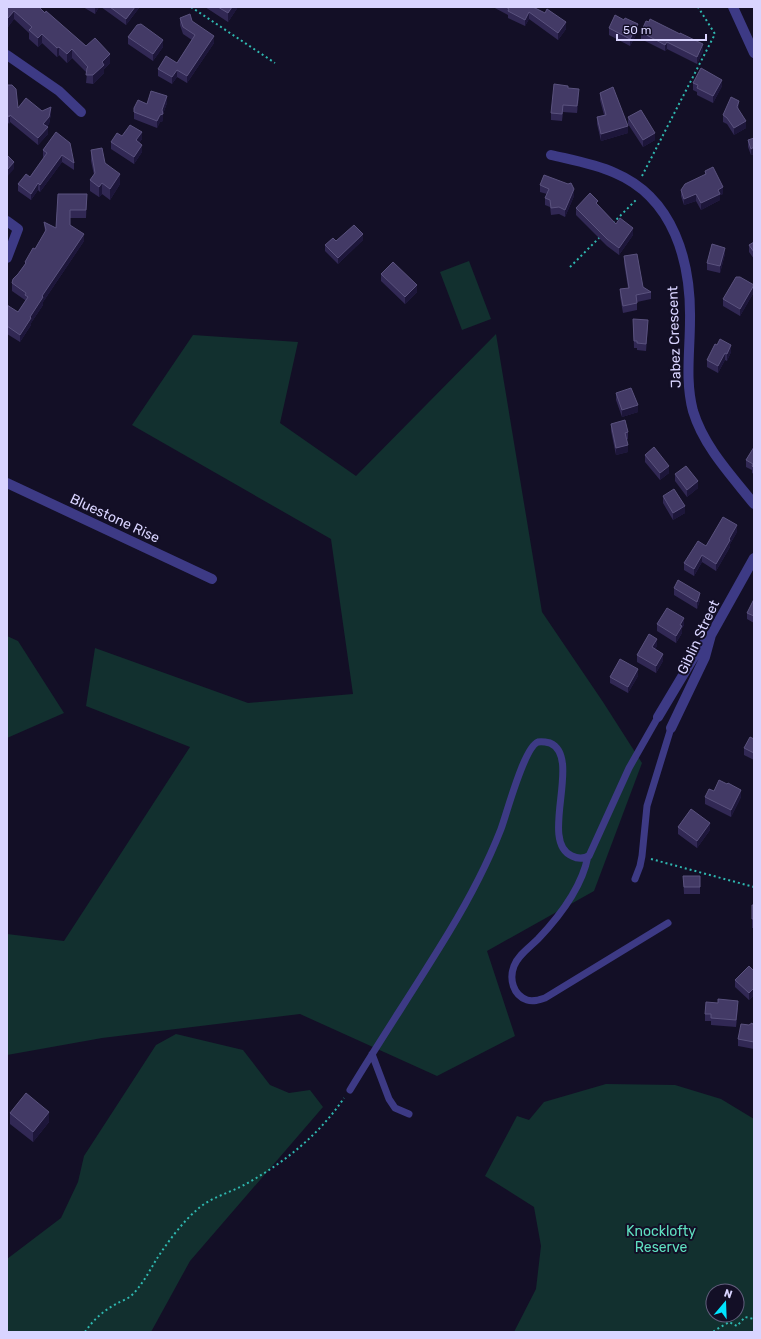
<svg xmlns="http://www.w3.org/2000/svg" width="761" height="1339" font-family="Rubik,sans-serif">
	<rect width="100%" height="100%" fill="#130f26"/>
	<path fill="#12302f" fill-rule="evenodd" d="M469,261l22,58 -29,11 -22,-58z
		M496,334l46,278 61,90 39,61 -48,128 -107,60 28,85 -78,40 -137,-62 -198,24 -95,17v-121l57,7 126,-194 -104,-41 9,-58 153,55 105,-9 -22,-155 -199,-114 61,-90 105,7 -18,81 76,53z
		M7,636l11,5 46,72 -57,25z
		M176,1034l67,16 27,35 19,8 21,-3 13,17 -133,154 -39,71h-144v-73l54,-41 17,-36 6,-26 72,-111z
		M606,1084l69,1 46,14 33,20v213h-240l22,-43 5,-43 -7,-39 -49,-31 32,-60 12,4 15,-18zM713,1291h24v24h-24z"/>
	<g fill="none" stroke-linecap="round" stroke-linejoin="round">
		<path stroke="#2fb8b0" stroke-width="2" stroke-dasharray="2 3" stroke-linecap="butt" d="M191,7l84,56
			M642,176l73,-142 -17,-27
			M613,223l24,-24
			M570,267l30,-30
			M651,859l103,28
			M85,1332c8,-12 18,-21 31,-28 5,-3 12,-5 16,-9 10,-10 17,-23 24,-35 11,-17 27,-39 43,-52 13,-11 30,-15 45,-23 40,-22 75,-50 100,-87
			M714,1332v-1l15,-9 8,4 8,-9 9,2"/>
		<path stroke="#3d3a85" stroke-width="7" d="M588,856c-6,31 -28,60 -50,83 -8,8 -20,16 -24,27 -5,13 -1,29 13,34 6,2 12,0 18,-2l123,-75
			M635,879l5,-13 2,-10 5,-50 24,-78
			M372,1054l17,45 6,9 14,6
			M350,1090c32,-53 67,-105 99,-158 20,-33 38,-67 52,-103 6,-16 23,-82 37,-87 4,-1 8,0 12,1 33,14 -12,99 22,113 6,3 11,3 17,0l40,-88 29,-51"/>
		<path stroke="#3d3a85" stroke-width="10" d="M733,7l21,46
			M7,55l52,36 22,21
			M551,155c21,5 44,9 64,18 59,25 76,89 75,147 0,31 -5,61 3,91 11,36 38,64 61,93
			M7,221l11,8 -11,29
			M7,483l205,96
			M658,717l40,-67 11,-12
			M671,728l34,-71 6,-22 43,-77"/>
	</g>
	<path fill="#312854" d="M7,7l38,6 41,33 24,17 -6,6v4l-11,11 -7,-1 1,-10 -15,-15 -5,5 -8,-8 -2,2 -15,-14 -4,4 -9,-8v-6l-15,-14 -6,8 -1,-1z
		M83,7h16l-4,7z
		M101,7h38v1l-13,17z
		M205,7h33l-10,15z
		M493,7h40l33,22 -8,11 -29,-21 -4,7 -17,-8v-3z
		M180,18l12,3 22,22 -27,40 -10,-6 -5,7 -14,-8v-7l19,-6 15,-23 -9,-6 -3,-9z
		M624,20l14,11 -8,15 -21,-11v-7z
		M641,32l62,19 -6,13 -30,-15 -2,2 -24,-12z
		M128,37l35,10 -10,14 -25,-17z
		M693,83l29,3 -9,17 -16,-8v-3l-4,-2z
		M7,85l11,23 24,3 9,3 -2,10 -2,2 1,8 -10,11 -28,-23 -1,2 -2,-3z
		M568,88l11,8 -2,17 -14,-1 -1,9 -11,-1v-7z
		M600,93l28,40 -27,8 -4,-17v-7l7,-2 -4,-15z
		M167,103l-4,11v7l-3,1 -3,6 -23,-9v-11l13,-4z
		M739,108v2l7,18 -12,7 -7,-11 -4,-2v-7z
		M628,117l27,23 -12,7 -15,-23z
		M56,132l18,31v7l-12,-8 -22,30 -2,-2 -7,10 -13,-9v-7l12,-7 14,-19 -1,-1v-7z
		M122,136l20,3 -3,4 3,9 -8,12 -23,-15v-7z
		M754,138v16l-3,1 -3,-8v-7z
		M91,150l14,13 15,21 -10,16 -8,-6 -3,3 -9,-6v-11l4,-5 -3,-14z
		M705,171l18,23 -3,1v5l-19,10 -5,-9 -12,4 -3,-9v-6l24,-15z
		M540,185l34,11 -9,21 -6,-3 -8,1 -1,-8 -5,-2v-7l2,-4 -7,-2z
		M58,194h29l-1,24h-16v7l14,16 -41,61v3l-12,18v2l-11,17 -13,-8v-29l11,7 7,-11v-1l-13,-9v-8l13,-19v-2l10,-13 10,-17 -1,-10 12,6z
		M598,205l18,19 17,11 -14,20 -12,-9 -31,-31v-7z
		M363,240l-25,24 -13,-13v-6l11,-4z
		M754,242v17l-5,-7v-7z
		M725,254l-5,19 -13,-3v-7z
		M624,256l19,31 8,5v7l-14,3v8l-14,3 -3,-17v-7l8,-1 -4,-25z
		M381,274l36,18 -12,12 -24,-23z
		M754,285v7l-14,24 -17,-10v-7z
		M633,319l15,8 -2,24 -9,-1v-2h-3z
		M715,344l16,8 -4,9 -2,-1 -7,13 -11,-6v-7z
		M616,393l22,19 -16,5 -6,-17z
		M611,424l17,8v7l-2,1 2,12 -12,3 -5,-24z
		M754,447v27l-2,-1v-3l-6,-3v-7z
		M645,455l24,18 -9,7 -15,-18z
		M675,474l23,14 -11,9 -12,-16z
		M663,496l22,17 -12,7 -10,-17z
		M737,532l-7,12v3l-14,24 -14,-9 -8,14 -10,-6v-7l22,-17z
		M674,588l26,12 -3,9 -23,-14z
		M754,599v24l-7,-4v-6z
		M657,624l27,1 -2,3v5l-6,10 -19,-12z
		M657,646l-2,3 8,12 -7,12 -19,-11v-7z
		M638,676l-10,17 -18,-10v-6z
		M754,739v21l-10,-5v-7z
		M714,791l27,6 -10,20 -26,-13v-7z
		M678,827l32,3 -13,18 -19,-14z
		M683,876h17v18h-16z
		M752,905h2v23h-2z
		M754,971v24l-5,5 -14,-13v-7z
		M738,1008l-2,19 -25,-2v-4h-6v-7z
		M754,1026v23l-16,-3v-7z
		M10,1113l39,9 -16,20 -23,-18z"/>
	<path fill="#1d163a" d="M95,7h4l-4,7z
		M135,7h4v1l-13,17v-6z
		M232,7h6l-10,15v-9z
		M14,11v8l-6,8v-9z
		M529,12v7l-4,7v-6z
		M566,22v7l-8,11v-7z
		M638,24v7l-8,15v-7z
		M42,34v9l-4,4v-9z
		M214,36v7l-27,40v-7z
		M163,40v7l-10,14v-7z
		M667,42v7l-2,2v-6z
		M703,44v7l-6,13v-7z
		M59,47v8l-2,2v-9z
		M72,49v9l-5,5v-9z
		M110,54v9l-6,6v4l-11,11v-9l9,-13z
		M177,70v7l-5,7v-7z
		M722,80v6l-9,17v-7z
		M579,89v7l-2,17v-7z
		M167,96v7l-4,11v7l-3,1 -3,6v-7z
		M739,101v7l-2,6v-7z
		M51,107v7l-2,10 -6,7v-7z
		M10,115v7l-1,2v-7z
		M746,121v7l-12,7v-7z
		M628,126v7l-27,8v-7z
		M48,127v7l-10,11v-7z
		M142,132v7l-6,8v-7z
		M655,133v7l-12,7v-7z
		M142,145v7l-8,12v-7z
		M754,147v7l-3,1v-6z
		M62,155v7l-22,30v-7z
		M14,162v7l-7,8v-7z
		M120,174v10l-10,16v-11z
		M38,183v7l-7,10v-6z
		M102,183v11l-3,3v-10z
		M723,187v7l-3,1v5l-19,10v-7l17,-13z
		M574,189v7l-9,21v-7z
		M696,194v7l-12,4v-6z
		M633,228v7l-14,20v-7z
		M84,234v7l-41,61v3l-12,18v2l-11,17v-7l10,-18 12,-21z
		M363,234v6l-25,24v-6z
		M725,248v6l-5,19v-7z
		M417,285v7l-12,12v-7z
		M754,285v7l-14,24v-7z
		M731,345v7l-4,9v-7z
		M725,353v7l-7,13v-7z
		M638,405v7l-16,5v-7z
		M628,445v7l-12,3v-7z
		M669,466v7l-9,7v-7z
		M698,481v7l-11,9v-7z
		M685,506v7l-12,7v-7z
		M737,525v7l-7,12v3l-14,24v-7z
		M702,555v7l-8,14v-7z
		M700,593v7l-3,9v-7z
		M684,618v7l-2,3v5l-6,10v-7l4,-11z
		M657,639v7l-5,8v-7z
		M663,654v7l-7,12v-7z
		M638,669v7l-10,17v-6z
		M741,790v7l-10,20v-7z
		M710,823v7l-13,18v-7z
		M754,988v7l-5,5v-7z
		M49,1112v10l-16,20v-10z"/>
	<path fill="#433a66" stroke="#5a527e" d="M7,7h32l6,6 1,-2 40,35 9,-8 15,16 -8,8 2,3 -11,10h-7l1,-7 1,-1 -16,-18 -5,5 -8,-7 -2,1 -15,-14 -4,4 -9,-8 3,-3 -18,-16 -6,7 -1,-1z
		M110,7h25l-9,12z
		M218,7h14l-4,6z
		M506,7h27l12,6 2,-4 19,13 -8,11 -29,-21 -4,8 -17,-9 1,-2z
		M190,14l2,7 22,15 -27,40 -10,-6 -5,7 -14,-8 8,-13 11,7 18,-28 -12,-8 -3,-9z
		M615,15l9,5 1,-2 13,6 -8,15 -21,-11z
		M650,19l30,15v-1l23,11 -6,13 -30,-15 -2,3 -24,-13 5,-11 3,1z
		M141,24l22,16 -10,14 -25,-17 9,-12z
		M701,68l21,12 -9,16 -16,-8 1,-3 -5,-2z
		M554,84l14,2v2l11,1 -2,17 -14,-1 -1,9 -11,-1z
		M7,85h5l4,4 2,19 8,-10 16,13 9,-4 -2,10 -6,7 5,3 -10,11 -28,-23 -1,2 -2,-3z
		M613,87l15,39 -27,8 -4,-17 9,-2 -6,-22z
		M151,91l16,5 -5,14 1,4 -3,1 -3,6 -23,-9v-4l4,-8 9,4z
		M731,97l8,4 -2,6 9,14 -12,7 -7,-10 -4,-3z
		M641,110l14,23 -12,7 -15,-23z
		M130,125l12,7 -6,8 6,5 -8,12 -23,-15 6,-9 5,3z
		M56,132l14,11 4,20 -12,-8 -22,30 -2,-2 -7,11 -13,-10 8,-10 4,3 17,-24 -4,-3z
		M754,138v9l-3,2 -3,-9z
		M102,148l3,15 15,11 -10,15 -8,-6 -3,4 -9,-7 5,-7 -4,-23z
		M7,155l7,7 -7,8z
		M713,167l10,20 -5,3 2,4 -19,9 -5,-9 -12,5 -3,-9 4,-6 21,-10 -1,-3z
		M544,175l24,9 3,-1 3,6 -9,21 -6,-3 -8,1 -1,-8 -5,-2 4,-9 -9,-4z
		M590,193l8,8 -2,2 20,21 4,-6 13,10 -14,20 -12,-9 -31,-31z
		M58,194h29l-1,16h-16v15l14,9 -42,62 1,1 -13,20 1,1 -11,17 -13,-9v-21l11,7 10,-15 -3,-2 1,-2 -14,-10 1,-4 5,-5 8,-11 -1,-1 8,-14 2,1 11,-19 -2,-8 12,6z
		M354,225l9,9 -25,24 -13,-13 8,-7 3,3z
		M754,242v10l-5,-7z
		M712,244l13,4 -5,18 -13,-3z
		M637,254l6,33 8,5 -15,3 1,8 -14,3 -3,-17 9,-1 -5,-32z
		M393,262l24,23 -12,12 -24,-23z
		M736,277h4l14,8 -14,24 -17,-10z
		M633,319l15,1 -2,24 -9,-1v-2h-3z
		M720,339l11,6 -4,9 -2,-1 -7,13 -11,-6 8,-16 2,1z
		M631,388l7,17 -16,5 -6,-17z
		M625,420l3,12 -3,1 3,12 -12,3 -5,-24z
		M654,447l15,19 -9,7 -15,-18z
		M754,447v21l-2,-2 1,-2 -7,-4z
		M686,466l12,15 -11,9 -12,-16z
		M674,489l11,17 -12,7 -10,-17z
		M723,517l14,8 -8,14 1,1 -14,24 -14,-9 -8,14 -10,-6 14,-22 8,5z
		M678,580l22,13 -3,9 -23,-14z
		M754,599v17l-7,-3z
		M667,608l17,10 -4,7 2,1 -6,10 -19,-12z
		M649,634l8,5 -5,8 11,7 -7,12 -19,-11z
		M620,659l18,10 -10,18 -18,-10z
		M750,737l4,2v14l-10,-5z
		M719,780l8,4 1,-1 13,7 -10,20 -26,-13 4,-8 5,2z
		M691,809l19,14 -13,18 -19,-14z
		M683,876h17v11h-16z
		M752,905h2v14h-2z
		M749,966l5,5v17l-5,5 -14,-13z
		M718,999l20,2 -2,19 -25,-2v-4h-6l1,-12 12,1z
		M752,1023l2,3v16l-16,-3 3,-15 8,1z
		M26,1093l23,19 -16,20 -23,-19z"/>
	<g text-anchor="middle" stroke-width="4" stroke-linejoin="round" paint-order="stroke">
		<g font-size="14" fill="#d9d4ff" stroke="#130f26">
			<text transform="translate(674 337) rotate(-92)" y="5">Jabez Crescent</text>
			<text transform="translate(115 518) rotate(25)" y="5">Bluestone Rise</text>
			<text transform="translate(698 637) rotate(-65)" y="5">Giblin Street</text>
		</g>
		<g font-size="14" fill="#5fe0c0" stroke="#130f26">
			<text x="661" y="1236">Knocklofty<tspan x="661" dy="16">Reserve</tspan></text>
		</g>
	</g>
	<rect width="761" height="1339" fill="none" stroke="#d9d4ff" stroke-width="16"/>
	<g transform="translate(725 1303) rotate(19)"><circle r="19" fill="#130f26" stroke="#625e7d"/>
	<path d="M0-3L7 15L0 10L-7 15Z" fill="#00e5ff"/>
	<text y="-6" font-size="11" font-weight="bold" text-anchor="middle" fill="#d9d4ff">N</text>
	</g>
	<path d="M617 34v6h89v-6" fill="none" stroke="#d9d4ff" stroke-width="2"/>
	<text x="623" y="34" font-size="12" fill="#d9d4ff" stroke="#130f26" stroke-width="3" paint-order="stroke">50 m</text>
</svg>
